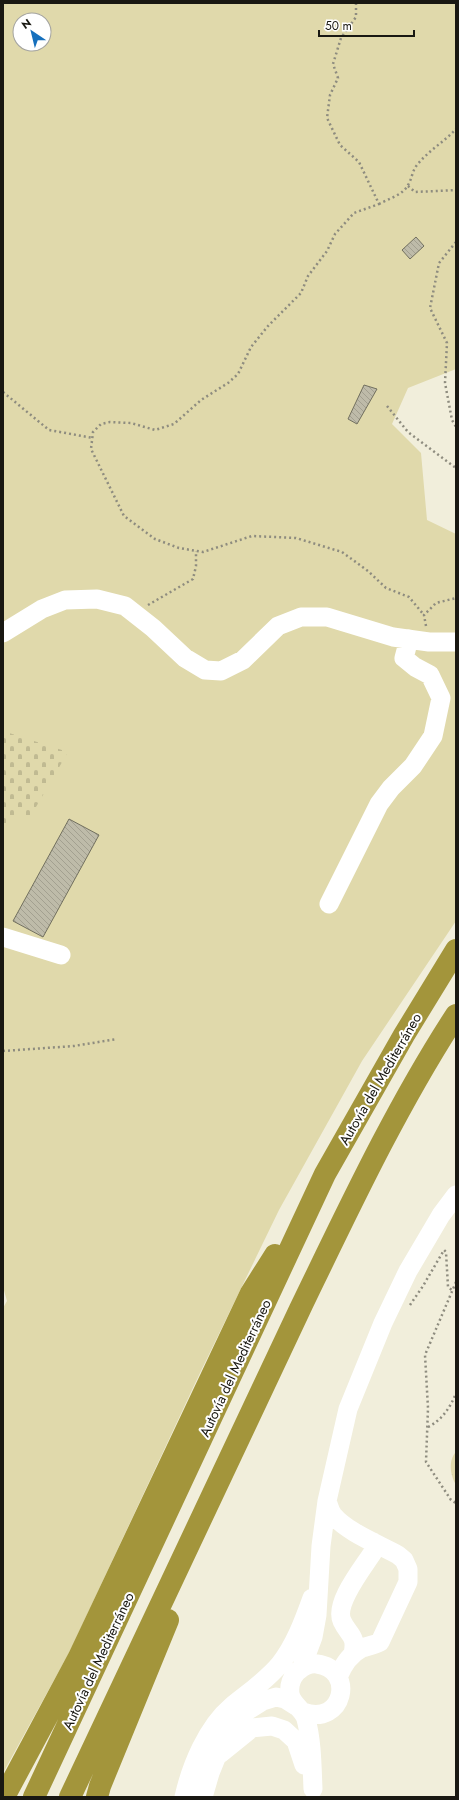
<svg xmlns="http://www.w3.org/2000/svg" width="459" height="1800" font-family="Jost,sans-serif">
	<defs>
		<pattern id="cemetery-stones" width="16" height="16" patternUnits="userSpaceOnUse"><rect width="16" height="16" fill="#e0d9ab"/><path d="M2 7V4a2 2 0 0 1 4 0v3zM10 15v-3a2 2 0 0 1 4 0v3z" fill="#c0ba92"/></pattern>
		<pattern id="park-tufts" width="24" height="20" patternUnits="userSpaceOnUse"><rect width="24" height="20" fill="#e0d9ab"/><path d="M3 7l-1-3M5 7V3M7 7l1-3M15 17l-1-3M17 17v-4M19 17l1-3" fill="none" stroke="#c0ba92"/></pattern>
		<pattern id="building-back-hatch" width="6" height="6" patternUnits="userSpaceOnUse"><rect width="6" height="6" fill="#bebba9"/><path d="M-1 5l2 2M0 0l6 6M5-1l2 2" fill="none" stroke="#a3a090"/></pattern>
	</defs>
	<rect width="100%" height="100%" fill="#f1eedb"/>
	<path fill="#e0d9ab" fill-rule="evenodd" d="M3,3h453v366l-48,19 -16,36 29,29 6,67 29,14v387l-94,140 -83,149 -80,165 -129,276 -67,122v-465l4,-7 -4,-14zM20,20h24v24h-24z"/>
	<path fill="url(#cemetery-stones)" d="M3,731l65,21 -39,67 -13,-8 -13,24z"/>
	<path fill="url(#park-tufts)" d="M456,1452v33c-6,-10 -8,-25 0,-33z"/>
	<path fill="url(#building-back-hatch)" stroke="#72705f" d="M416,237l8,9 -14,13 -8,-9z
		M364,385l13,4 -20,35 -9,-5z
		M69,819l30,16 -56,102 -30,-16z"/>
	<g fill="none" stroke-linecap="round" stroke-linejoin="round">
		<path stroke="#8e8c7f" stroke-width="2.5" stroke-dasharray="2 3" stroke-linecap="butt" d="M356,3v14l-15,21 -8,26 5,14 -8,17 -3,23 13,27 19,17 20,42 -25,9 -19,21 -8,17 -19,25 -7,17 -33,33 -17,21 -13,27 -10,9 -27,17 -27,24 -19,6 -24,-7 -21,-1 -9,2 -8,8 -2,17 33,67 31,23 24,9 24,4 49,-16 44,2 46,14 26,19 18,17 23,9 15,18
			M408,186l7,6 41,-2
			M379,204c9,-5 24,-9 29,-19 4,-6 4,-14 9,-20 11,-14 27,-23 39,-36
			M456,242l-17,21 -9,45 17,35 -2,40 7,37 4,7
			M3,392l46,38 44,8
			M387,406l21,26 48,36
			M148,605l45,-26 3,-13v-15
			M426,626l-2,-11 12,-12 20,-5
			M3,1051l71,-5 43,-7
			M456,1282l-31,73 3,53 -2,54 25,38 5,3
			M410,1305l13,-19 21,-36 2,2 2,35 5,4
			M428,1427c14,-7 22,-19 28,-34"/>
		<path stroke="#fff" stroke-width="19" d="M3,633l39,-24 23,-9 32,-1 28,7 28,22 32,30 20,12 16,1 22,-11 35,-34 23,-9h26l66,20 36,5h27
			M329,904l50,-100 12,-16 22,-22 20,-30 8,-38 -11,-23 -15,-8 -11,-9 5,-19
			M3,937l58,18
			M327,1501c2,5 3,10 6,14 14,17 45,29 65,40l6,5 4,9v13l-28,60c-6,3 -12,4 -18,6 -12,6 -19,17 -24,29
			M353,1654c4,-19 -4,-18 -11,-33 -8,-18 21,-53 31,-69l1,-6 -1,-4
			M301,1669l12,-32 4,-22 4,-69 6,-45 21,-92 35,-86 25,-52 33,-56 15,-20
			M303,1712c41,15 53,-43 14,-48 -7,-1 -16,3 -21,9 -5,6 -7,14 -6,21 2,11 13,15 16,25 6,22 6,47 7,70
			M220,1754l32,-26 20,-2 12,4 12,11 8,24
			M184,1797c7,-31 23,-70 48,-91 16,-13 35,-26 48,-42 15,-19 24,-44 32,-66
			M203,1797l7,-24 15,-37 20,-24 18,-11 13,-4 9,2 11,7"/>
		<path stroke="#a3953b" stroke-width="22" d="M4,1797l75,-140 172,-364 24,-38
			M34,1797l291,-623 79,-139 52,-85
			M70,1797c76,-163 152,-326 230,-488 48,-99 96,-202 156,-294
			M97,1797l3,-11 68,-166"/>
	</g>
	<g text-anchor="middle" stroke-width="4" stroke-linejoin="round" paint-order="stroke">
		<g font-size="14" fill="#191812" stroke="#fff">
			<text transform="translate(380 1079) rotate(-60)" y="5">Autovía del Mediterráneo</text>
			<text transform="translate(235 1368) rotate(-65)" y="5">Autovía del Mediterráneo</text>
			<text transform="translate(98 1661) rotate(-65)" y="5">Autovía del Mediterráneo</text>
		</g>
	</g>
	<rect width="459" height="1800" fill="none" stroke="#191812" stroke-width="8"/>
	<g transform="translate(32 32) rotate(325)"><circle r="19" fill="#ffffff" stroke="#a3a3a0"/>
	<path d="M0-3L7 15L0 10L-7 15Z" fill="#1670bd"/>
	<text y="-6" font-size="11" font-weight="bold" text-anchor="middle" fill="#191812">N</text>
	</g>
	<path d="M319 30v6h95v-6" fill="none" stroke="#191812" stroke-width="2"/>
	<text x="325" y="30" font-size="12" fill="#191812" stroke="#ffffff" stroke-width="3" paint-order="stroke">50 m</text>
</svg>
